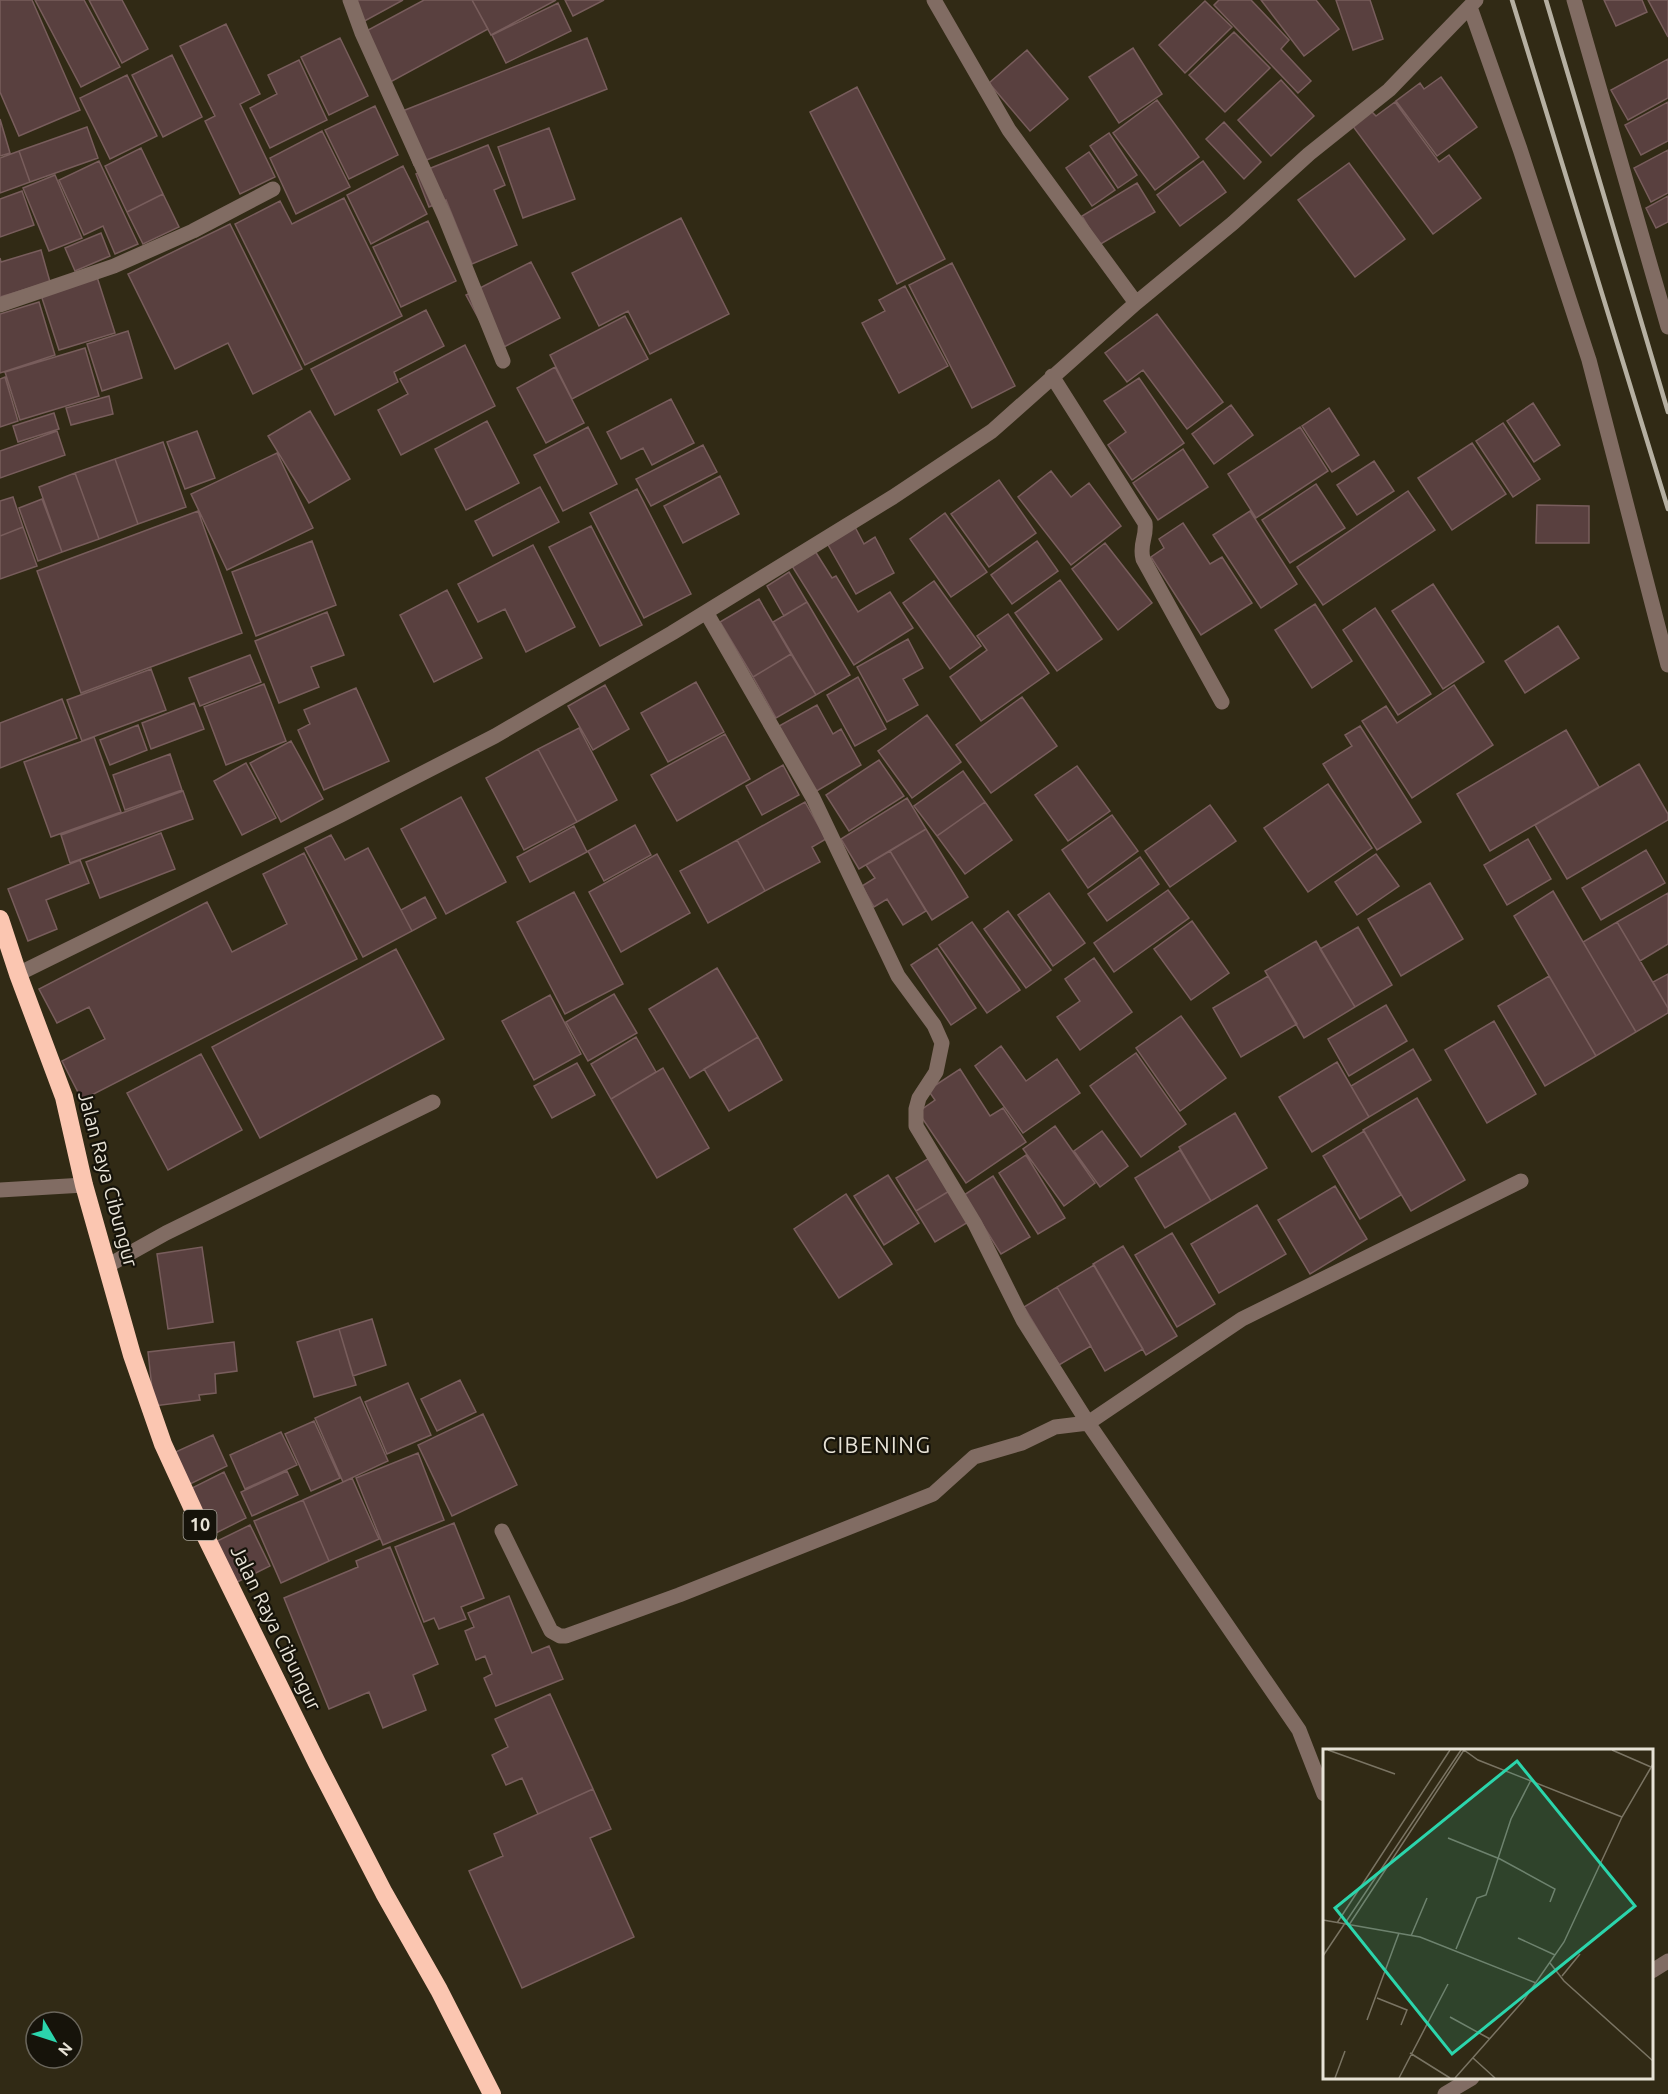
<svg xmlns="http://www.w3.org/2000/svg" width="1668" height="2094" font-family="Ubuntu,sans-serif">
	<rect width="100%" height="100%" fill="#312a15"/>
	<path fill="#59403f" stroke="#785d5c" stroke-width="1.5" d="M0,0h32l48,110 -61,26 -19,-44z
		M35,0h49l36,67 -39,20z
		M89,0h33l26,49 -26,14z
		M350,0h53l-42,23z
		M424,0h48l16,29 -105,57 -26,-50z
		M472,0h84l-65,35z
		M565,0h39l-31,16z
		M1219,0h32l38,40 -8,9 30,32 -13,12 -84,-88z
		M1261,0h55l23,29 -35,27z
		M1336,0h34l13,39 -30,11z
		M1604,0h38l5,12 -31,14z
		M1648,0h20v37z
		M1205,1l27,26 -47,46 -26,-28z
		M558,3l13,28 -65,32 -14,-28z
		M226,24l34,70 -20,10 35,73 -35,17 -35,-73 10,-5 -35,-70z
		M1234,32l36,36 -45,44 -36,-37z
		M340,38l28,58 -39,19 -28,-58z
		M587,38l20,51 -193,76 -19,-51z
		M1133,48l29,46 -43,29 -30,-46z
		M1027,50l41,49 -38,32 -41,-48z
		M172,55l30,62 -39,20 -31,-62z
		M1668,59v39l-40,22 -17,-30z
		M299,60l28,60 -57,28 -20,-40 27,-14 -9,-19z
		M127,75l30,61 -47,23 -30,-61z
		M1441,77l36,50 -40,29 -41,-55 24,-18 4,6z
		M1281,80l33,36 -43,40 -33,-36z
		M857,87l88,172 -48,25 -87,-172z
		M1157,100l42,57 -44,33 -42,-57z
		M1395,102l44,60 10,-7 32,43 -48,36 -81,-109 19,-14 5,5z
		M1668,102v39l-27,14 -16,-30z
		M375,106l23,49 -49,24 -24,-49z
		M0,119l10,34 -10,3z
		M1224,122l37,40 -17,17 -38,-40z
		M87,127l11,31 -68,24 -11,-31z
		M549,128l26,71 -52,19 -25,-71z
		M322,131l28,56 -54,27 -26,-56z
		M1109,133l28,42 -19,13 -28,-42z
		M488,145l17,40 -11,5 23,55 -45,19 -26,-64 -17,7 -13,-33z
		M141,148l22,46 -36,18 -22,-46z
		M1668,150v43l-17,9 -17,-34z
		M19,151l11,31 -30,11v-35z
		M1089,152l26,38 -23,16 -26,-38z
		M99,161l39,83 -23,10 -12,-28 -19,9 -25,-55z
		M1203,161l23,31 -46,34 -23,-31z
		M1349,163l56,76 -50,38 -57,-77z
		M403,166l24,48 -56,30 -24,-49z
		M55,175l27,63 -33,13 -26,-63z
		M1137,183l18,29 -56,33 -17,-29z
		M22,191l12,34 -34,12v-38z
		M163,194l16,33 -36,17 -16,-32z
		M1668,196v26l-12,6 -10,-20z
		M344,198l58,118 -97,49 -70,-141 45,-23 12,23z
		M681,218l48,96 -79,40 -22,-43 -29,15 -27,-53z
		M428,221l28,60 -55,26 -28,-60z
		M230,224l72,145 -49,25 -25,-51 -53,26 -47,-95z
		M101,233l9,23 -35,15 -10,-23z
		M41,250l9,32 -50,15v-39l1,4z
		M531,262l29,56 -64,33 -30,-56z
		M952,263l63,123 -43,22 -63,-123z
		M97,277l18,56 -56,17 -18,-55z
		M905,286l43,80 -49,27 -37,-70 23,-12 -6,-11z
		M39,302l16,53 -55,18v-59z
		M426,310l18,36 -50,26 4,10 -63,33 -24,-46z
		M1157,314l66,88 -36,27 -44,-59 -16,12 -22,-29z
		M625,316l23,43 -76,40 -22,-44z
		M128,331l14,47 -40,13 -15,-47z
		M465,345l30,61 -94,49 -23,-45 30,-16 -8,-15z
		M85,348l14,48 -79,24 -15,-48z
		M555,367l29,56 -38,20 -29,-55z
		M5,377l13,44 -18,6v-48z
		M1139,378l45,65 -52,37 -24,-35 18,-13 -22,-31z
		M109,396l4,18 -42,11 -5,-17z
		M671,399l23,44 -42,22 -9,-17 -22,11 -14,-27z
		M1533,403l27,42 -26,17 -27,-41z
		M1231,405l22,30 -39,29 -22,-30z
		M1329,408l30,47 -27,17 -30,-46z
		M310,411l40,68 -41,24 -41,-67z
		M54,413l5,16 -41,13 -5,-16z
		M487,421l32,62 -53,27 -31,-61z
		M1503,423l37,56 -27,18 -37,-56z
		M588,427l29,57 -54,27 -29,-56z
		M1300,427l28,44 -72,47 -28,-44z
		M57,431l8,24 -65,23v-27z
		M197,431l18,47 -30,11 -18,-47z
		M163,442l23,65 -48,17 -23,-65z
		M1472,443l34,51 -54,36 -34,-52z
		M703,445l14,27 -66,34 -15,-27z
		M1183,449l25,38 -50,33 -25,-37z
		M277,453l36,75 -86,42 -36,-76z
		M115,459l23,65 -39,15 -24,-66z
		M1374,461l20,30 -37,24 -20,-30z
		M1051,471l20,26 18,-14 32,43 -50,39 -53,-68z
		M75,473l24,66 -37,13 -23,-65z
		M720,476l19,38 -56,29 -19,-37z
		M999,480l37,53 -47,34 -38,-53z
		M1316,484l29,44 -55,35 -28,-43z
		M540,487l19,35 -66,34 -18,-35z
		M637,489l54,105 -47,24 -54,-105z
		M1408,491l27,39 -112,75 -26,-38z
		M13,497l10,30 -23,9v-35z
		M42,499l20,53 -24,9 -19,-53z
		M1537,505l52,1v37h-53z
		M198,511l44,122 -161,60 -44,-122z
		M1250,511l47,73 -36,24 -48,-73z
		M945,513l42,59 -36,25 -41,-58z
		M1183,523l27,41 12,-7 30,46 -51,32 -50,-78 13,-9 -5,-9z
		M591,526l51,99 -42,21 -51,-99z
		M23,527l14,39 -37,13v-43z
		M855,527l9,17 11,-7 19,36 -38,21 -29,-51z
		M312,541l24,64 -80,31 -24,-64z
		M1037,541l21,30 -46,33 -21,-29z
		M1105,543l47,60 -34,27 -46,-61z
		M533,545l42,82 -49,25 -21,-43 -27,13 -20,-38z
		M815,551l17,27 4,-2 22,36 32,-20 23,36 -59,37 -62,-99z
		M789,572l18,30 -23,14 -17,-30z
		M1060,580l42,59 -45,32 -42,-58z
		M934,581l47,65 -31,23 -47,-66z
		M1433,584l51,78 -41,27 -51,-78z
		M447,590l35,68 -48,24 -34,-67z
		M759,599l32,55 -38,23 -33,-55z
		M807,602l43,73 -34,20 -43,-73z
		M1315,604l37,57 -40,27 -37,-58z
		M1375,608l56,86 -33,21 -55,-85z
		M327,612l17,43 -33,12 8,20 -40,16 -24,-62z
		M1008,614l41,59 -68,48 -31,-44 37,-27 -10,-14z
		M1558,626l21,32 -54,35 -20,-32z
		M908,639l15,29 -20,11 15,26 -31,17 -30,-55z
		M791,654l25,41 -40,23 -23,-41z
		M250,655l11,27 -61,24 -11,-28z
		M151,669l15,41 -84,31 -15,-41z
		M858,677l28,52 -31,17 -28,-51z
		M696,682l28,50 -56,30 -27,-49z
		M264,684l22,57 -60,24 -22,-58z
		M605,685l24,44 -36,21 -25,-44z
		M1454,685l39,60 -81,53 -50,-77 24,-15 11,17z
		M356,688l33,73 -65,29 -26,-60 12,-6 -6,-14z
		M1022,697l35,49 -66,47 -35,-48z
		M62,699l15,39 -77,30v-45z
		M194,703l10,26 -53,20 -9,-26z
		M817,705l16,29 8,-5 20,36 -46,27 -36,-66z
		M927,715l34,47 -49,36 -34,-47z
		M138,725l9,25 -37,15 -10,-25z
		M1360,726l61,96 -44,28 -54,-86 29,-18 -7,-11z
		M579,728l38,72 -40,22 -39,-73z
		M1566,730l33,57 -109,64 -33,-57z
		M725,734l25,45 -73,42 -26,-46z
		M94,737l27,75 -70,25 -27,-75z
		M291,741l32,58 -42,23 -31,-59z
		M538,749l39,73 -53,28 -38,-72z
		M170,754l12,36 -57,20 -12,-35z
		M879,760l25,36 -55,35 -23,-36z
		M246,763l30,55 -34,17 -28,-54z
		M1639,764l29,50v6l-101,59 -32,-54z
		M783,765l16,30 -37,20 -16,-29z
		M1077,766l33,45 -42,30 -33,-46z
		M963,771l22,31 -48,34 -23,-30z
		M1328,784l44,64 -64,44 -44,-64z
		M183,791l10,28 -123,44 -9,-28z
		M461,797l45,85 -60,32 -45,-85z
		M907,798l19,31 -67,40 -18,-30z
		M805,802l21,37 -14,8 8,15 -55,29 -28,-51z
		M985,802l27,38 -47,34 -28,-38z
		M1210,805l26,36 -66,46 -25,-36z
		M1112,815l26,36 -50,37 -26,-38z
		M635,825l16,30 -47,26 -16,-30z
		M574,826l13,26 -57,30 -13,-25z
		M926,829l42,68 -36,23 -42,-69z
		M161,833l14,36 -75,29 -14,-36z
		M331,835l14,25 23,-12 44,83 -49,26 -58,-109z
		M1528,839l23,40 -44,26 -23,-40z
		M737,840l28,51 -57,32 -28,-52z
		M1646,850l19,33 -64,37 -19,-32z
		M890,851l36,60 -23,14 -16,-26 -13,8 -12,-21 13,-8 -9,-13z
		M304,853l53,106 -275,141 -20,-39 43,-22 -16,-32 -32,16 -18,-34 168,-87 25,50 55,-28 -24,-50z
		M657,854l33,59 -69,39 -32,-60z
		M1376,854l23,32 -42,29 -22,-33z
		M1140,857l19,27 -52,37 -19,-27z
		M80,860l9,23 -43,17 11,29 -29,12 -20,-52z
		M1430,883l33,56 -62,37 -33,-57z
		M1168,890l21,28 -75,54 -20,-29z
		M1553,891l83,141 -40,24 -82,-140z
		M574,892l49,92 -58,30 -48,-92z
		M1049,893l36,50 -32,23 -35,-51z
		M1668,893v51l-28,17 -23,-39z
		M425,897l11,21 -24,13 -11,-21z
		M1008,911l43,59 -25,18 -42,-59z
		M1192,921l37,52 -38,27 -37,-51z
		M972,922l48,68 -33,23 -48,-68z
		M1617,922l51,86v5l-32,19 -53,-90z
		M1358,927l34,58 -37,22 -35,-58z
		M1316,941l39,66 -51,31 -39,-67z
		M937,948l39,60 -25,17 -40,-60z
		M396,949l48,90 -184,99 -48,-91z
		M1094,958l38,54 -52,38 -23,-33 23,-16 -15,-22z
		M717,968l41,69 -68,41 -41,-69z
		M1668,974v34l-15,-26z
		M1268,976l29,48 -56,33 -28,-49z
		M1549,976l47,80 -51,30 -47,-80z
		M614,994l23,39 -49,28 -22,-39z
		M550,995l31,59 -47,26 -32,-59z
		M1386,1005l21,36 -58,35 -21,-37z
		M1181,1016l45,62 -46,33 -44,-63z
		M1494,1021l42,73 -49,29 -42,-73z
		M636,1037l20,35 -45,27 -20,-35z
		M758,1037l24,43 -53,31 -25,-42z
		M1001,1046l25,35 31,-22 23,34 -57,40 -48,-67z
		M1413,1049l18,31 -62,37 -18,-31z
		M1136,1053l50,71 -45,33 -51,-71z
		M201,1054l41,76 -74,40 -41,-77z
		M1337,1062l32,55 -57,35 -33,-55z
		M577,1063l18,32 -43,23 -18,-32z
		M663,1068l46,80 -52,30 -46,-79z
		M960,1069l30,47 13,-8 23,34 -60,41 -48,-71 17,-12 -7,-10z
		M1417,1098l48,82 -54,31 -48,-81z
		M1235,1113l32,55 -56,33 -32,-54z
		M1055,1126l40,57 -31,23 -41,-57z
		M1102,1131l26,35 -28,21 -26,-36z
		M1364,1131l37,64 -41,24 -37,-63z
		M1180,1150l31,51 -46,27 -30,-50z
		M1026,1155l39,63 -27,16 -39,-61z
		M931,1157l20,33 -35,21 -20,-33z
		M888,1175l31,48 -35,22 -30,-49z
		M993,1176l37,61 -29,17 -37,-59z
		M1335,1186l32,53 -57,35 -32,-54z
		M951,1190l19,31 -35,21 -19,-31z
		M846,1194l46,70 -53,34 -45,-69z
		M1257,1205l29,49 -67,39 -28,-49z
		M1172,1233l43,71 -38,23 -42,-72z
		M1123,1246l54,90 -31,19 -53,-91z
		M202,1247l11,75 -45,7 -11,-75z
		M1094,1265l49,84 -38,22 -48,-84z
		M1057,1287l34,59 -32,19 -35,-58z
		M372,1319l14,46 -33,11 -14,-47z
		M339,1329l17,56 -42,12 -17,-55z
		M234,1342l3,29 -22,3 1,19 -17,2 1,5 -46,6 -6,-54z
		M460,1380l16,32 -39,19 -16,-32z
		M408,1383l23,52 -44,19 -22,-52z
		M360,1397l28,64 -45,21 -28,-64z
		M483,1414l34,71 -65,31 -34,-71z
		M314,1421l26,57 -29,13 -26,-57z
		M281,1432l16,33 -52,24 -15,-34z
		M213,1435l14,31 -41,20 -15,-32z
		M418,1453l26,67 -61,25 -27,-67z
		M287,1471l11,24 -46,21 -11,-24z
		M224,1472l22,46 -36,18 -22,-46z
		M352,1478l27,61 -50,22 -26,-61z
		M303,1500l26,61 -48,22 -27,-62z
		M454,1523l30,75 -23,9 5,12 -27,10 -5,-11 -10,4 -29,-75z
		M250,1525l20,41 -39,19 -20,-41z
		M390,1547l48,117 -25,11 13,35 -43,18 -14,-36 -40,17 -45,-111 74,-31 -2,-6z
		M509,1596l23,57 17,-7 14,33 -67,27 -12,-28 8,-4 -7,-18 -9,4 -11,-29 9,-4 -6,-14z
		M550,1694l43,95 -55,25 -16,-36 -16,7 -14,-30 16,-8 -13,-28z
		M593,1789l18,40 -21,9 44,99 -112,51 -53,-117 34,-15 -9,-22z"/>
	<g fill="none" stroke-linecap="round" stroke-linejoin="round">
		<path stroke="#816c63" stroke-width="15" d="M350,0l12,33 83,184 58,144
			M934,0l75,130 127,173
			M1574,0l94,327
			M1470,7l50,142 69,211 79,305
			M0,305l114,-39 79,-35 80,-42
			M1052,376l93,147c2,15 -6,20 -2,36l79,143
			M706,612l107,186 85,178 36,49 8,18 -6,29 -17,26 -3,11v17l59,98 48,96 65,103 211,307 25,64
			M18,974l323,-159 154,-79 177,-103 221,-136 99,-66 144,-128 97,-80 76,-69 80,-64 87,-90
			M0,1190l84,-5
			M107,1266l59,-33 267,-131
			M502,1531l49,100 9,5h6l113,-41 254,-101 41,-37 48,-14 33,-16 33,-4 154,-104 279,-138
			M1652,1971l16,-10
			M1445,2094l27,-16"/>
		<path stroke="#fbc6b1" stroke-width="18" d="M0,919l18,55 46,123 20,88 48,170 31,89 40,87 114,232 67,130 55,97 53,104"/>
		<path stroke="#b6b0a2" stroke-width="4.5" d="M1512,0l156,509
			M1546,0l122,412"/>
	</g>
	<g text-anchor="middle" stroke-width="4.5" stroke-linejoin="round" paint-order="stroke">
		<rect fill="#16130a" stroke="#a9a59a" stroke-width="1.5" x="183.5" y="1510" width="33" height="30" rx="4.5"/>
		<g font-size="18" font-weight="bold" fill="#e8e3d7">
			<text x="200" y="1531">10</text>
		</g>
		<g font-size="20" fill="#e8e3d7" stroke="#16130a">
			<text transform="translate(108 1179) rotate(75)" y="7">Jalan Raya Cibungur</text>
			<text transform="translate(276 1628) rotate(64)" y="7">Jalan Raya Cibungur</text>
		</g>
		<g font-size="22" letter-spacing="1.5" fill="#e8e3d7" stroke="#16130a">
			<text x="877" y="1453">CIBENING</text>
		</g>
	</g>
	<g transform="translate(1323 1749)">
		<rect width="330" height="330" fill="#312a15"/>
		<path fill="none" stroke="#7a7463" stroke-width="1.5" d="M5,1l67,24M141,1l14,10 144,57M289,1l39,17M125,89l52,21 55,30 -5,13M0,171l97,17 116,46M14,174l113,-173M26,176l115,-175M88,187l16,-38M195,189l37,17M133,200l21,-51 9,-3 25,-76 20,-39M0,207l138,-206M227,214l14,18 89,80M239,227l18,-22M54,249l30,12 -6,15M127,268l40,22M44,271l32,-87M87,304l40,25M150,309l22,20M12,329l10,-27M76,329l49,-94M132,329l68,-77 41,-59 58,-125 31,-53"/>
		<path fill="#2bd5ac" fill-opacity="0.15" stroke="#2bd5ac" stroke-width="3" d="M194,12l118,145 -183,148 -117,-146z"/>
		<rect width="330" height="330" fill="none" stroke="#e8e3d7" stroke-width="3"/>
	</g>
	<g transform="translate(54 2040) rotate(129)"><circle r="28" fill="#16130a" stroke="#6a665c" stroke-width="1.5"/>
	<path d="M0-4.5L10 22L0 15L-10 22Z" fill="#2bd5ac"/>
	<text y="-9" font-size="16" font-weight="bold" text-anchor="middle" fill="#e8e3d7">N</text>
	</g>
</svg>
